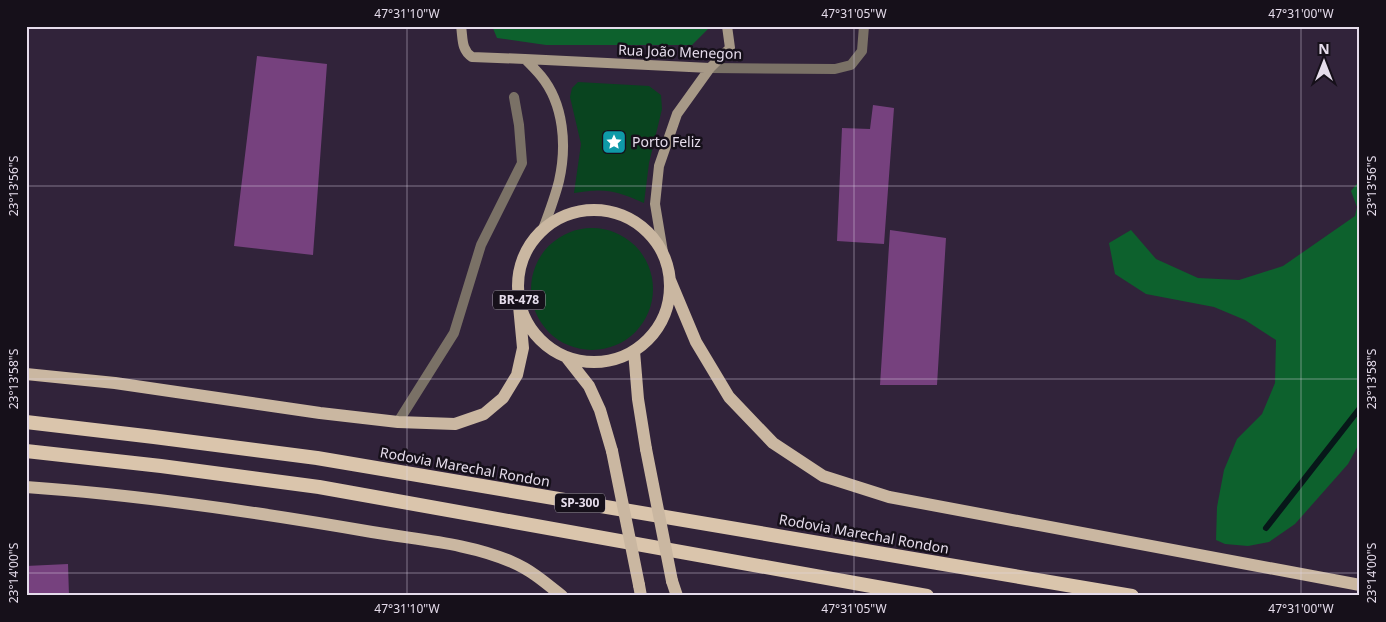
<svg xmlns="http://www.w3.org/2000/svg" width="1386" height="622" font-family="'Noto Sans',sans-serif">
	<rect width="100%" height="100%" fill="#31233a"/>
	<path fill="#09441f" d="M578,82l71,4 12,9 1,14 -13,54 -5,40c-30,-13 -38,-15 -70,-10l7,-49 -11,-47 2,-9z
		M531 289a61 61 0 1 1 122 0a61 61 0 1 1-122 0Z"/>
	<path fill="#0d612d" d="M492,26h219l-19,19h-146l-49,-7z
		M1360,180v262l-12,22 -53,60 -26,18 -21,4 -23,-2 -9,-4 1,-33 7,-37 13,-31 25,-25 13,-31 1,-43 -31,-20 -31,-13 -68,-13 -31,-20 -6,-31 22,-13 25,29 42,19 41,2 44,-14 72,-50 2,-9 -6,-16z"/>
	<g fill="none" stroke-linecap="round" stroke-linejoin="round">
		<path stroke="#071719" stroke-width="6" d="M1266,528l94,-120"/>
	</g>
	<path fill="#76417e" d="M257,56l70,8 -14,191 -79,-9z
		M873,105l21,3 -10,136 -47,-3 5,-113 28,1z
		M890,230l56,8 -9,147h-57z
		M68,564l1,32h-43v-30z"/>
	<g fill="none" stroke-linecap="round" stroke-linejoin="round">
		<path stroke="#7a7166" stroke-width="10" d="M398,422l56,-89 27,-88 41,-82 -3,-38 -5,-28"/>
		<path stroke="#7a7166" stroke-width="10" d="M710,68l125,1 16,-4 11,-14 2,-25"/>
		<path stroke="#a79987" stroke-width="10" d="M461,26c2,12 0,24 11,31l53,2c5,5 11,11 16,17 23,28 26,70 18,105 -4,16 -10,32 -16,48
			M525,59l185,9
			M663,252l-8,-48 4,-38 18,-52 33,-46 20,-20 -3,-22"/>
		<path stroke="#cab7a1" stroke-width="12" d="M518 286a76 76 0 1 1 152 0a76 76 0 1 1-152 0Z
			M670,280l26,62 33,55 44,46 50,33 66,21 471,88
			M634,351l4,48 8,50
			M567,358l22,28 11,24 12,41
			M26,374l89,9 205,30 78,9 57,2 29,-10 19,-16 14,-23 6,-27 -4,-42
			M26,487c116,8 231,25 346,45 46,8 97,11 140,30 19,8 34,21 50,34
			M672,581l5,15
			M639,585l2,11"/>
		<path stroke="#dac5ac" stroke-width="14" d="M26,422l128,15 163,21 815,138
			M26,451l135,15 158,21 608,109"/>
		<path stroke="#cab7a1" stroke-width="12" d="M646,449l26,132
			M612,451l27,134"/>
	</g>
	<path fill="none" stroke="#e5dceb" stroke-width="1" stroke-opacity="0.45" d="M407,26v570M854,26v570M1301,26v570M26,186h1334M26,379h1334M26,573h1334"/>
	<defs>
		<symbol id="sight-square" viewBox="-11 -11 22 22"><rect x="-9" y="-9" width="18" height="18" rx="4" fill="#0f9aa8" stroke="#16101a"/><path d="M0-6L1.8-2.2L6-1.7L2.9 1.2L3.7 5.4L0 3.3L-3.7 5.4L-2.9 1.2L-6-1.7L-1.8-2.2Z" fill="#fff"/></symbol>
	</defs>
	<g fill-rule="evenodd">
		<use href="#sight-square" x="600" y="128" width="28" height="28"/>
	</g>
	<g text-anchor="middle" stroke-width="5" stroke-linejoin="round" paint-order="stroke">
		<g fill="#16101a" stroke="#a79fac" stroke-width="1">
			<rect x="493" y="290.5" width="52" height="19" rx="4"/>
			<rect x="555" y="493.5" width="50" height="19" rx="4"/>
		</g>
		<g font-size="12" font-weight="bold" fill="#e5dceb">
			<text x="519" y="304">BR-478</text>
			<text x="580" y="507">SP-300</text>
		</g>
		<g font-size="14" fill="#e5dceb" stroke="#16101a">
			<text transform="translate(680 52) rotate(2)" y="5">Rua João Menegon</text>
			<text transform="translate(465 467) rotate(10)" y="5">Rodovia Marechal Rondon</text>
			<text transform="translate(864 534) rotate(10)" y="5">Rodovia Marechal Rondon</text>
		</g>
		<g font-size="14" fill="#e5dceb" stroke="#16101a" text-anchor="start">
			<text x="632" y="147">Porto Feliz</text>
		</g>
	</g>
	<rect width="1386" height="622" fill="none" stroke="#16101a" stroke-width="55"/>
	<g transform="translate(1324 62)" stroke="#16101a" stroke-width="4" paint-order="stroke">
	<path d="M0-4L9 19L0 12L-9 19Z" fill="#e5dceb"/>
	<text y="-8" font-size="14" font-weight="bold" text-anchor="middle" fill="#e5dceb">N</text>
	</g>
	<rect x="28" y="28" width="1330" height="566" fill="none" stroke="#e5dceb" stroke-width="2"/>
	<g font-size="12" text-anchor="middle" fill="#e5dceb">
		<text x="407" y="18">47°31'10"W</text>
		<text x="854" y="18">47°31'05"W</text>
		<text x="1301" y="18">47°31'00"W</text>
		<text transform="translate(14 186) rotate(-90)" y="4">23°13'56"S</text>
		<text transform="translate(1372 186) rotate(-90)" y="4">23°13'56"S</text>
		<text transform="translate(14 379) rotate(-90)" y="4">23°13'58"S</text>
		<text transform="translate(1372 379) rotate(-90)" y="4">23°13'58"S</text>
		<text transform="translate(14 573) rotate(-90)" y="4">23°14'00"S</text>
		<text transform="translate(1372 573) rotate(-90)" y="4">23°14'00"S</text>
		<text x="407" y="613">47°31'10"W</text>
		<text x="854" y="613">47°31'05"W</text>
		<text x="1301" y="613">47°31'00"W</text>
	</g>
</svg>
